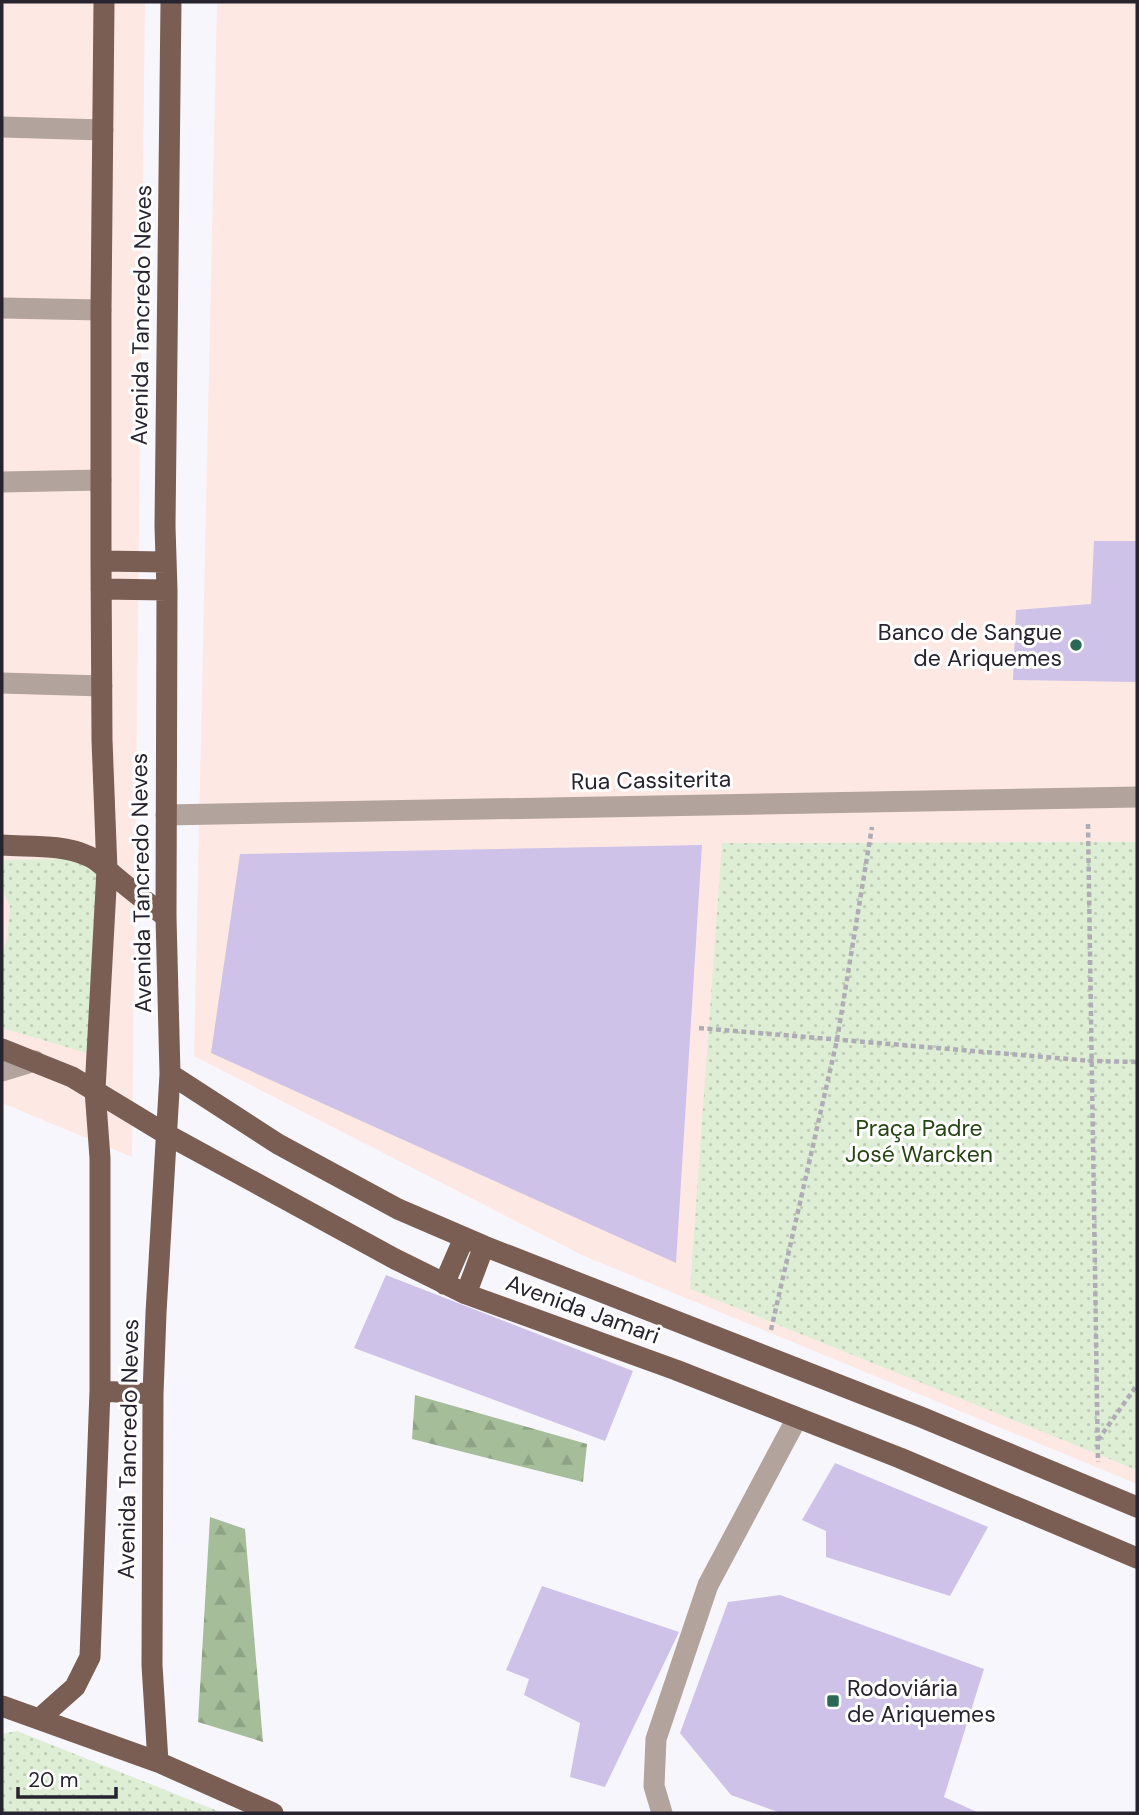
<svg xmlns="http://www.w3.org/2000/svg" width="1139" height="1815" font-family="'DM Sans',sans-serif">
	<defs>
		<pattern id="grass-dots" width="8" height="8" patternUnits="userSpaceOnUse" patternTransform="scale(1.75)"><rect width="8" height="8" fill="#ddeed4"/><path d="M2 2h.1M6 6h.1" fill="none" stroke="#beccb6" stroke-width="1.8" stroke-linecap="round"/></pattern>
		<pattern id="forest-firs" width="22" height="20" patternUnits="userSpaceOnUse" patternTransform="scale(1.75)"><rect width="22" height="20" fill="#a5bd99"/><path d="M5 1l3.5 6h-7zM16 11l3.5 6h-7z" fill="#8ea284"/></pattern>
	</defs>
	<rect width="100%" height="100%" fill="#f8f6fd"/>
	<path fill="#fde8e4" d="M2,2h143l-13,1155 -130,-54z
		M217,2h920v1482l-553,-228 -390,-200z"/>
	<path fill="url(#grass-dots)" d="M1137,842v628l-447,-181 32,-446z
		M102,858l2,200 -102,-30v-77l5,-10 3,-35 -8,-17v-29z
		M17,1731l206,82h-221v-79z"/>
	<path fill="url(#forest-firs)" d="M415,1395l172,49 -4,38 -171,-43z
		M210,1517l35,12 18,213 -65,-20z"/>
	<path fill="#cec2e9" d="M1094,541h43v141l-124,-2 3,-70 75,-6z
		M702,845l-26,418 -465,-210 29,-199z
		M386,1275l247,96 -28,70 -251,-93z
		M835,1463l153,64 -38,69 -124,-39v-26l-24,-11z
		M542,1586l137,46 -74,155 -35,-10 10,-54 -56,-28 5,-16 -23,-9z
		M780,1595l204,74 -40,128 35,16h-198l-50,-18 -51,-62 48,-131z"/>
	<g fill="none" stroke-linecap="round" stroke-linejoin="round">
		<path stroke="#afacb5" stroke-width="4.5" stroke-dasharray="5 3.5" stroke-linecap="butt" d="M1088,824l10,638
			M699,1028l393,33 45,1
			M771,1330l66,-290 35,-213
			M1098,1440l39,-55"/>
		<path stroke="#b3a39d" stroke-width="21" d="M2,127l101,3
			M2,308l99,2
			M2,482l99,-2
			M2,683l100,3
			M166,815l971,-18
			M2,1071l33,-10
			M662,1813l-8,-27 2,-47 52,-154 89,-167"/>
		<path stroke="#7a5e53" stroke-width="21" d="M101,561l65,1
			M101,589l66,1
			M2,845c28,2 60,-1 86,11 10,4 14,10 22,16 18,16 37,30 56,45
			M2,1049l70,28 94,57 229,125 71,35 210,76 224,88 237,100
			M170,1074l108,70 120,65 86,37 437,171 216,90
			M444,1284l20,-46
			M466,1294l18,-48
			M100,1391l53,3
			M2,1706l156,56 115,51
			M39,1719l36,-32 15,-30 10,-266v-233l-5,-68 12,-220 -5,-130 -1,-179v-251l3,-308
			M158,1762l-6,-97 1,-271 3,-81 14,-239 -4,-157 1,-327 -2,-64 6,-524"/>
	</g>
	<g fill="#2b6955" stroke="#fff" stroke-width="2.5">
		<circle cx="1076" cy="645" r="7"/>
		<rect x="826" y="1694" width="14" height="14" rx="3.5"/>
	</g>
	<g text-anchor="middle" stroke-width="6" stroke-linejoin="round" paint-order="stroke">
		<g font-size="23" fill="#27232f" stroke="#fff">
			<text transform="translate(141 315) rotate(-89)" y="8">Avenida Tancredo Neves</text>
			<text transform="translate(651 780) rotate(-1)" y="8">Rua Cassiterita</text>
			<text transform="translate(141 883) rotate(-91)" y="8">Avenida Tancredo Neves</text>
			<text transform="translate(583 1309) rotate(20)" y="8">Avenida Jamari</text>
			<text transform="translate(128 1449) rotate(-89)" y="8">Avenida Tancredo Neves</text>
		</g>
		<g font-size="23" fill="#27232f" stroke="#fff" text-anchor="end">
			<text x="1062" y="640">Banco de Sangue<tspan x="1062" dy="26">de Ariquemes</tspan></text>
			<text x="847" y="1696" text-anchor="start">Rodoviária<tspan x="847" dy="26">de Ariquemes</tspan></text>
		</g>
		<g font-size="23" fill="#264513" stroke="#fff">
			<text x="919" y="1136">Praça Padre<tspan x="919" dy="26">José Warcken</tspan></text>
		</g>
	</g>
	<rect width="1139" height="1815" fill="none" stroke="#27232f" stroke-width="7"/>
	<path d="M18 1787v10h98v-10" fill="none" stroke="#27232f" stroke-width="3.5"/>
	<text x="28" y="1787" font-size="21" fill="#27232f" stroke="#ffffff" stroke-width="5" paint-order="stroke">20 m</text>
</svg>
